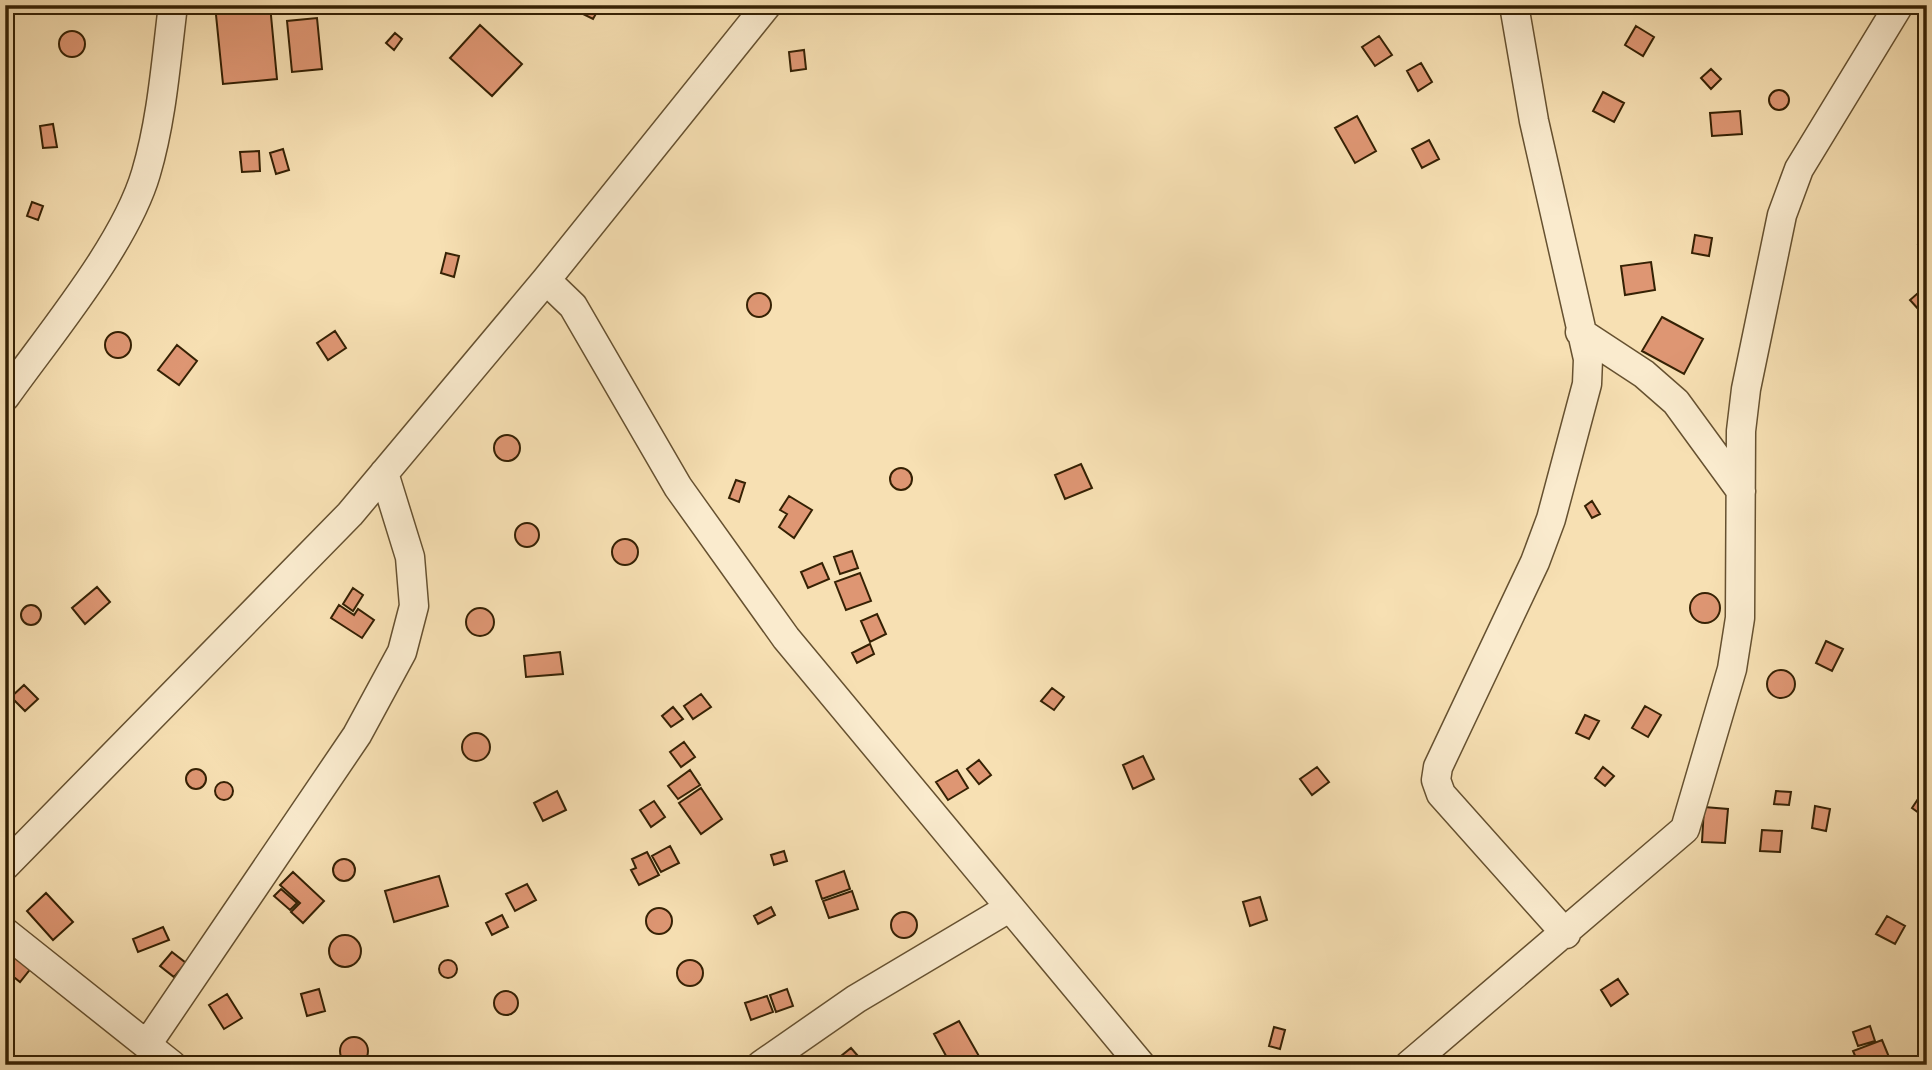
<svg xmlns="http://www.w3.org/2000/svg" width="1932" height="1070" font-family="'Gentium Book Plus',serif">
	<rect width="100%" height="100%" fill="#f7e0b3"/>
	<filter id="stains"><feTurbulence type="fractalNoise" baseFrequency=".00286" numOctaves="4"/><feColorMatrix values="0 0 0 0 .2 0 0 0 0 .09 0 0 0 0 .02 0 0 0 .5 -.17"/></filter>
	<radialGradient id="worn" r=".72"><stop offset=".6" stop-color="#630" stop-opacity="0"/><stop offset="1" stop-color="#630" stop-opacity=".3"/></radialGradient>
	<path fill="#de9673" stroke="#352104" stroke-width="2" d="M215,5h55l7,74 -54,5z
		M585,5l13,5 -5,9 -12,-6z
		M317,18l5,51 -30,3 -5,-51z
		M480,25l42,39 -30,32 -42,-38z
		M1636,26l18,11 -11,19 -18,-11z
		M59 44a13 13 0 1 1 26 0a13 13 0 1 1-26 0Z
		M395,33l7,6 -8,11 -8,-7z
		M1379,36l13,19 -17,11 -13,-19z
		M804,50l2,19 -15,2 -2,-19z
		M1421,63l11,19 -14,9 -11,-20z
		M1711,69l10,10 -10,10 -10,-11z
		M1769 100a10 10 0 1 1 20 0a10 10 0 1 1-20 0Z
		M1603,92l21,11 -10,19 -21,-11z
		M1740,111l2,23 -30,2 -2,-23z
		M1357,116l19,35 -21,12 -20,-35z
		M53,124l4,23 -14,1 -3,-22z
		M1429,140l10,19 -17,9 -10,-19z
		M283,149l6,21 -13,4 -6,-21z
		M259,151l1,20 -18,1 -2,-20z
		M32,202l11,4 -5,14 -11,-4z
		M1922,222l5,1v23l-9,-2z
		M1695,235l17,3 -3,18 -17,-3z
		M446,253l13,3 -5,21 -13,-4z
		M1651,262l4,28 -30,5 -4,-29z
		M1926,286l1,19 -7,6 -10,-11z
		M747 305a12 12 0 1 1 24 0a12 12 0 1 1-24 0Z
		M1662,317l41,22 -19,35 -42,-23z
		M335,331l11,17 -18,12 -11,-17z
		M105 345a13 13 0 1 1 26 0a13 13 0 1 1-26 0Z
		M177,345l20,16 -18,24 -21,-15z
		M494 448a13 13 0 1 1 26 0a13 13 0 1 1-26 0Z
		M1081,464l11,24 -27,11 -10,-24z
		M890 479a11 11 0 1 1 22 0a11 11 0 1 1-22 0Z
		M736,480l9,3 -6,19 -10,-4z
		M789,496l23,14 -18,28 -15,-11 8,-13 -7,-4z
		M1592,501l8,13 -8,4 -7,-12z
		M515 535a12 12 0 1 1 24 0a12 12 0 1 1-24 0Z
		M612 552a13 13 0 1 1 26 0a13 13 0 1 1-26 0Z
		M852,551l6,17 -18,6 -6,-17z
		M822,563l7,16 -21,9 -7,-16z
		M860,573l11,28 -25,9 -11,-28z
		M97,587l13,15 -25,22 -13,-16z
		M353,588l10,7 -10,16 -10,-7z
		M1690 608a15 15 0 1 1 30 0a15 15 0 1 1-30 0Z
		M339,605l15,10 4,-6 16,11 -12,18 -31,-20z
		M21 615a10 10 0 1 1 20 0a10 10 0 1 1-20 0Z
		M466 622a14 14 0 1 1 28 0a14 14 0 1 1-28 0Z
		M877,614l9,20 -16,8 -9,-21z
		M1826,641l17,8 -11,22 -16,-8z
		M870,644l4,10 -17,9 -5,-10z
		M560,652l3,22 -37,3 -2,-21z
		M1767 684a14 14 0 1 1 28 0a14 14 0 1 1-28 0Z
		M24,685l14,14 -13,12 -14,-14z
		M1052,688l12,9 -10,13 -13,-9z
		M701,694l10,13 -18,12 -9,-13z
		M1645,706l16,9 -13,22 -16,-9z
		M673,707l10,12 -12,8 -9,-11z
		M1585,715l14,6 -10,18 -13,-6z
		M462 747a14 14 0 1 1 28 0a14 14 0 1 1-28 0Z
		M684,742l11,15 -14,10 -11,-15z
		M1143,756l11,23 -21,10 -10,-24z
		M979,760l12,15 -12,9 -12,-15z
		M1317,767l12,15 -17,13 -12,-16z
		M1603,767l11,9 -9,10 -10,-8z
		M186 779a10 10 0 1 1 20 0a10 10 0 1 1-20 0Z
		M690,770l10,15 -22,14 -10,-13z
		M957,770l11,18 -20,12 -12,-18z
		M215 791a9 9 0 1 1 18 0a9 9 0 1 1-18 0Z
		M701,788l21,31 -21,15 -22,-31z
		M557,791l9,19 -23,11 -9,-18z
		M1776,791l15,1 -2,13 -15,-1z
		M1922,793l5,4 -1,21 -14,-10z
		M654,801l11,16 -14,10 -11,-17z
		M1815,806l15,3 -4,22 -14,-3z
		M1704,807l24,2 -3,34 -23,-1z
		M1762,830l20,1 -2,21 -20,-1z
		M670,846l9,17 -18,9 -9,-16z
		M784,851l3,10 -13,4 -3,-10z
		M647,852l12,23 -20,10 -8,-15 5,-2 -4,-9z
		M333 870a11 11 0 1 1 22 0a11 11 0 1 1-22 0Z
		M844,871l6,18 -28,10 -6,-18z
		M293,872l31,29 -21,22 -12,-11 9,-9 -20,-18z
		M439,876l9,30 -54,16 -9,-31z
		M527,884l9,16 -21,11 -9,-17z
		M281,889l16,14 -7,7 -16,-14z
		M852,891l6,18 -29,9 -6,-17z
		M46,893l27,29 -20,18 -26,-29z
		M1260,897l7,23 -17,6 -7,-24z
		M771,907l4,8 -17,9 -4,-8z
		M646 921a13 13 0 1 1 26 0a13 13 0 1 1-26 0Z
		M891 925a13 13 0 1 1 26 0a13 13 0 1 1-26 0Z
		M502,915l6,12 -16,8 -6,-12z
		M1887,916l18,10 -10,18 -19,-10z
		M163,927l6,13 -31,12 -5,-13z
		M329 951a16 16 0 1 1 32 0a16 16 0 1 1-32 0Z
		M5,949l27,18 -12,15 -15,-12z
		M172,952l14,11 -12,14 -14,-11z
		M677 973a13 13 0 1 1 26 0a13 13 0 1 1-26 0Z
		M439 969a9 9 0 1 1 18 0a9 9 0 1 1-18 0Z
		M1618,979l10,15 -17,12 -10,-16z
		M319,989l6,22 -18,5 -6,-22z
		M787,989l6,17 -17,6 -6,-17z
		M494 1003a12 12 0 1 1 24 0a12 12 0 1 1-24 0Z
		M227,994l15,24 -18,11 -15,-24z
		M767,996l6,16 -22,8 -6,-17z
		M959,1021l25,44h-33l-17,-31z
		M1870,1026l5,15 -17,5 -5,-14z
		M1274,1027l11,3 -5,19 -11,-3z
		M340 1051a14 14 0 1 1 28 0a14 14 0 1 1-28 0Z
		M1882,1040l7,17 -20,8h-10l-6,-14z
		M851,1048l13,15 -25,2 -3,-5z"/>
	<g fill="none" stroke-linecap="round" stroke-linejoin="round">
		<defs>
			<path id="street" d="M1514,5l20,116 54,238 -1,25 -36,135 -16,43 -97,205 -2,13 5,14 125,140
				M546,280l27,26 105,181 108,151 355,427
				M1580,332l64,42 32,28 65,89
				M5,397c44,-62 120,-152 141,-224 16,-54 20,-112 27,-168
				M5,866l345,-352 196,-234 221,-275
				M5,932l167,133
				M148,1043l209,-308 45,-83 12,-46 -4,-49 -26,-84
				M761,1065l95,-66 153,-91
				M1409,1065l276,-236 47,-160 8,-51 1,-187 5,-42 36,-174 17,-46 100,-164"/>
		</defs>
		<use href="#street" stroke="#665130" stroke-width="31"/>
		<use href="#street" stroke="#faebce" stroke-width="28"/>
	</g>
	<rect width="1932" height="1070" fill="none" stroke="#f7e0b3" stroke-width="28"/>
	<rect x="7" y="7" width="1918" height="1056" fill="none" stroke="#352104" stroke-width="3.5"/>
	<rect x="14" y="14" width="1904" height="1042" fill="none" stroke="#352104" stroke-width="2"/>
	<rect width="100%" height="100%" filter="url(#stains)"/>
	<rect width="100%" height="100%" fill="url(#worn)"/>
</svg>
